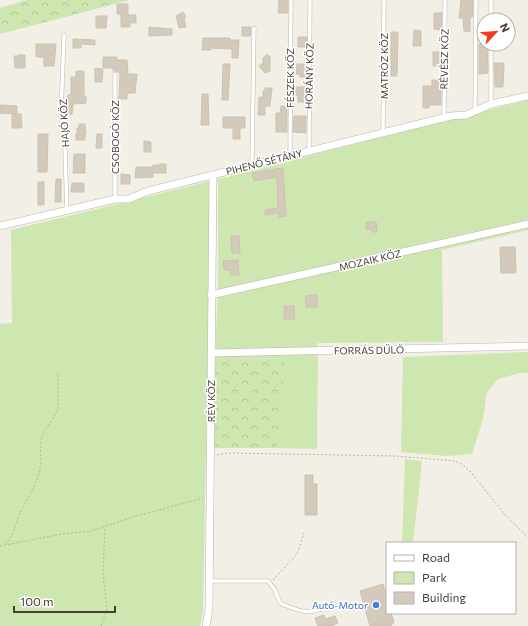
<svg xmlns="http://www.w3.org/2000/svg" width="528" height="626" font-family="Commissioner,sans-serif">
	<defs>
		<pattern id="forest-crowns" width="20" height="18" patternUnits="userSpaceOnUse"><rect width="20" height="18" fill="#cee6af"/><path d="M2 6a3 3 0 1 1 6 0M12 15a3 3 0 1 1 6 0" fill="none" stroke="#b2c697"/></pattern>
	</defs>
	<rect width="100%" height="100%" fill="#f2efe6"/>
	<path fill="#cee6af" d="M528,100v130l-86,20 1,92 -125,1 -1,106 -40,-1 7,-90 -69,1 3,-72v-106l-3,-1z
		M211,181l-8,429 -3,16h-200v-302l12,-1 -1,-93z
		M528,352v21h-9l-21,6 -11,13 -4,27 -11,35 -25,2 -46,-4 2,-95z
		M405,459l17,2 -9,82h-11z"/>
	<path fill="url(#forest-crowns)" d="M27,0h103l-130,34v-26z
		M285,358l-8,90h-63l1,-89z"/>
	<path fill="#d4cabc" stroke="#cec2af" d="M279,0h9v13h-10z
		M461,0h12v17h-3v15l-6,-1 -1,-13h-4z
		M117,4h11v11h8v8h-6v4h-9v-13h-4z
		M183,12l3,5 -2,1 2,9 -7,1 -3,-12z
		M434,13h8l-1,17 -7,-1z
		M96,16h11l-1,12h-10z
		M149,27l23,2v6l-23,1z
		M242,27h9l-1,9h-8z
		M414,30l7,1v15h-8z
		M391,32h7l-1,44h-6z
		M298,37h9l-1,10h-8z
		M203,38h27v2h9l-1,18h-6v-9l-21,-1v2h-9z
		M73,39l22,1v5l-14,-1v4h-8z
		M36,44h20l-2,22h-10v-9h-8z
		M479,44h8l1,29 -9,1z
		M433,52h7v14h-7z
		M267,54l1,2h2v15l-5,2 -6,-7 4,-3v-5z
		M18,55h7v13h-10l-1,-12h4z
		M103,57h14v3h10l1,14h9l-2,19h-8v6h-8l1,-26 -4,-2h-3v-3h-10z
		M494,63h10l-1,24h-8z
		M223,64h7l-2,36h-6z
		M297,64h9v13h-6v-3h-4z
		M95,68l8,1 -1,13h-7z
		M76,71h8v25h2v7l-13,1 -1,10h-5l1,-19h3v-18h5z
		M432,80h9v25h-12v3h-6v-22h9z
		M294,87h11v15h-7v-7h-4z
		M265,88h7l-2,18h-5v9h-7l1,-18h4v-6h2z
		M202,94h6l1,31h-8z
		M0,105l17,1v8l-17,-1z
		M281,106h6v26h-11v-19h4z
		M12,114h9l1,14h-10z
		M294,116h12v17l-13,-1z
		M223,117h22v11h-5v11h-7v-11h-10z
		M79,124h6l1,10h-1v6h-9v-6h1v-6h2z
		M38,134h10l-1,38h-9z
		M97,134h5v14h-6z
		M144,141l7,1v10h-7z
		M74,154h11v19h-12z
		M160,164h6v9h-13v4l-18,1 1,-11h17v-2h7z
		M283,168l3,48 -7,1v-4l-14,2v-5l13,-2 -1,-31 -23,4 -2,-8z
		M121,174l9,1v9h-9z
		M56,179h5v23h-6z
		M38,182h6v23h-6z
		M72,183h12v9h-13z
		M366,222h10l1,10h-5l-1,-3 -5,1z
		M231,236h8l1,17h-8z
		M500,247h15l1,26h-15z
		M238,260l1,15h-8l-1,-5h-6l-1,-9z
		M317,295v12h-11l-1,-11z
		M284,306h10l1,13h-11z
		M305,475h8v9h4v31h-12z
		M383,584l4,14v15h4l3,9 -3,4h-21l-10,-35z
		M324,615l1,4 10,-3 3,7 -5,2v1h-15l-3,-8z"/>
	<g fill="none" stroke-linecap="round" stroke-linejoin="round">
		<defs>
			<path id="lane" d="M491,20v-20
				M64,35l-3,80 4,34 2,62
				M115,74v125
				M491,104v-60
				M475,110l1,-110
				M444,117l1,-117
				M383,133l1,-133
				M309,151l1,-151
				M290,155l1,-155
				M252,164l2,-136
				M209,581h59l7,9 5,13c24,11 28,11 54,2"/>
			<path id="street" d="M0,226l115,-27h14l19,-8 303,-75 15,-1 25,-11 37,-8
				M211,295l317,-71
				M211,353l317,-7
				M206,626l3,-17 4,-434"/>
		</defs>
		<use href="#lane" stroke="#beb6a9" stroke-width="4.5"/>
		<use href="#street" stroke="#beb6a9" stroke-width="8"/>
		<path stroke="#bfb29a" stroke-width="1" stroke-dasharray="2 2" stroke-linecap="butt" d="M217,455l11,-2 167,3 59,5 8,3 8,7 36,45 22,21
			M5,544c9,-7 11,-23 16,-33 7,-15 17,-27 19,-43 2,-10 -1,-21 2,-31 3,-11 13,-18 16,-30v-35
			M0,546l62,-12 29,-3 42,-14 70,-19
			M273,580l24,-26 7,-21
			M101,626l6,-17 -4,-35 2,-47"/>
		<use href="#lane" stroke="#fff" stroke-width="3.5"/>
		<use href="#street" stroke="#fff" stroke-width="7"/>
	</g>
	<circle fill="#3f7fe0" stroke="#fff" stroke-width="1.5" cx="376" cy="605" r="4"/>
	<g text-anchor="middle" stroke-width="3" stroke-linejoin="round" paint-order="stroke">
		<g font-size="10" fill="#453f35" stroke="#fff">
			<text transform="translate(444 59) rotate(-89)" y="4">RÉVÉSZ KÖZ</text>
			<text transform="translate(384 66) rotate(-90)" y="4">MATRÓZ KÖZ</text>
			<text transform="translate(309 76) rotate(-89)" y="4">HORÁNY KÖZ</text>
			<text transform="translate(290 78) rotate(-90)" y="4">FÉSZEK KÖZ</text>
			<text transform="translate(64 123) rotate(-93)" y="4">HAJÓ KÖZ</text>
			<text transform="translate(115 137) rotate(-90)" y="4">CSOBOGÓ KÖZ</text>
			<text transform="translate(264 162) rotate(-14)" y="4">PIHENŐ SÉTÁNY</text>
			<text transform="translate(370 260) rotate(-13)" y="4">MOZAIK KÖZ</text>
			<text transform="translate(369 350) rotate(-1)" y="4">FORRÁS DŰLŐ</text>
			<text transform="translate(211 401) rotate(-90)" y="4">RÉV KÖZ</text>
		</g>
		<g font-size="10" fill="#366cbe" stroke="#fff" text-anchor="end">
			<text x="368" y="609">Autó-Motor</text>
		</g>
	</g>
	<rect x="386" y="542" width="130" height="72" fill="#ffffff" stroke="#b5b2ae"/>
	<rect x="394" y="555" width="20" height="6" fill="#ffffff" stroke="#b5b2ae"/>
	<text x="422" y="562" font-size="12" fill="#453f35">Road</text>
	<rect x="394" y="572" width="20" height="12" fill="#cee6af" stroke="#b5b2ae"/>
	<text x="422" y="582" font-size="12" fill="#453f35">Park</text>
	<rect x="394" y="592" width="20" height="12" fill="#d4cabc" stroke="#b5b2ae"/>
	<text x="422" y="602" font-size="12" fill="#453f35">Building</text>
	<g transform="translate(496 32) rotate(64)"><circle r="19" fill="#ffffff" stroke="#b5b2ae"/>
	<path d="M0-3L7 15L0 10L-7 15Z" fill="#f43a1b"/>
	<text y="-6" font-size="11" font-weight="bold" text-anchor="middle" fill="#453f35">N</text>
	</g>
	<path d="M14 606v6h101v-6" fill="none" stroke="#453f35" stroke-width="2"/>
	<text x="20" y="606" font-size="12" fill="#453f35" stroke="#ffffff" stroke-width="3" paint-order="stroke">100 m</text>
</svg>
